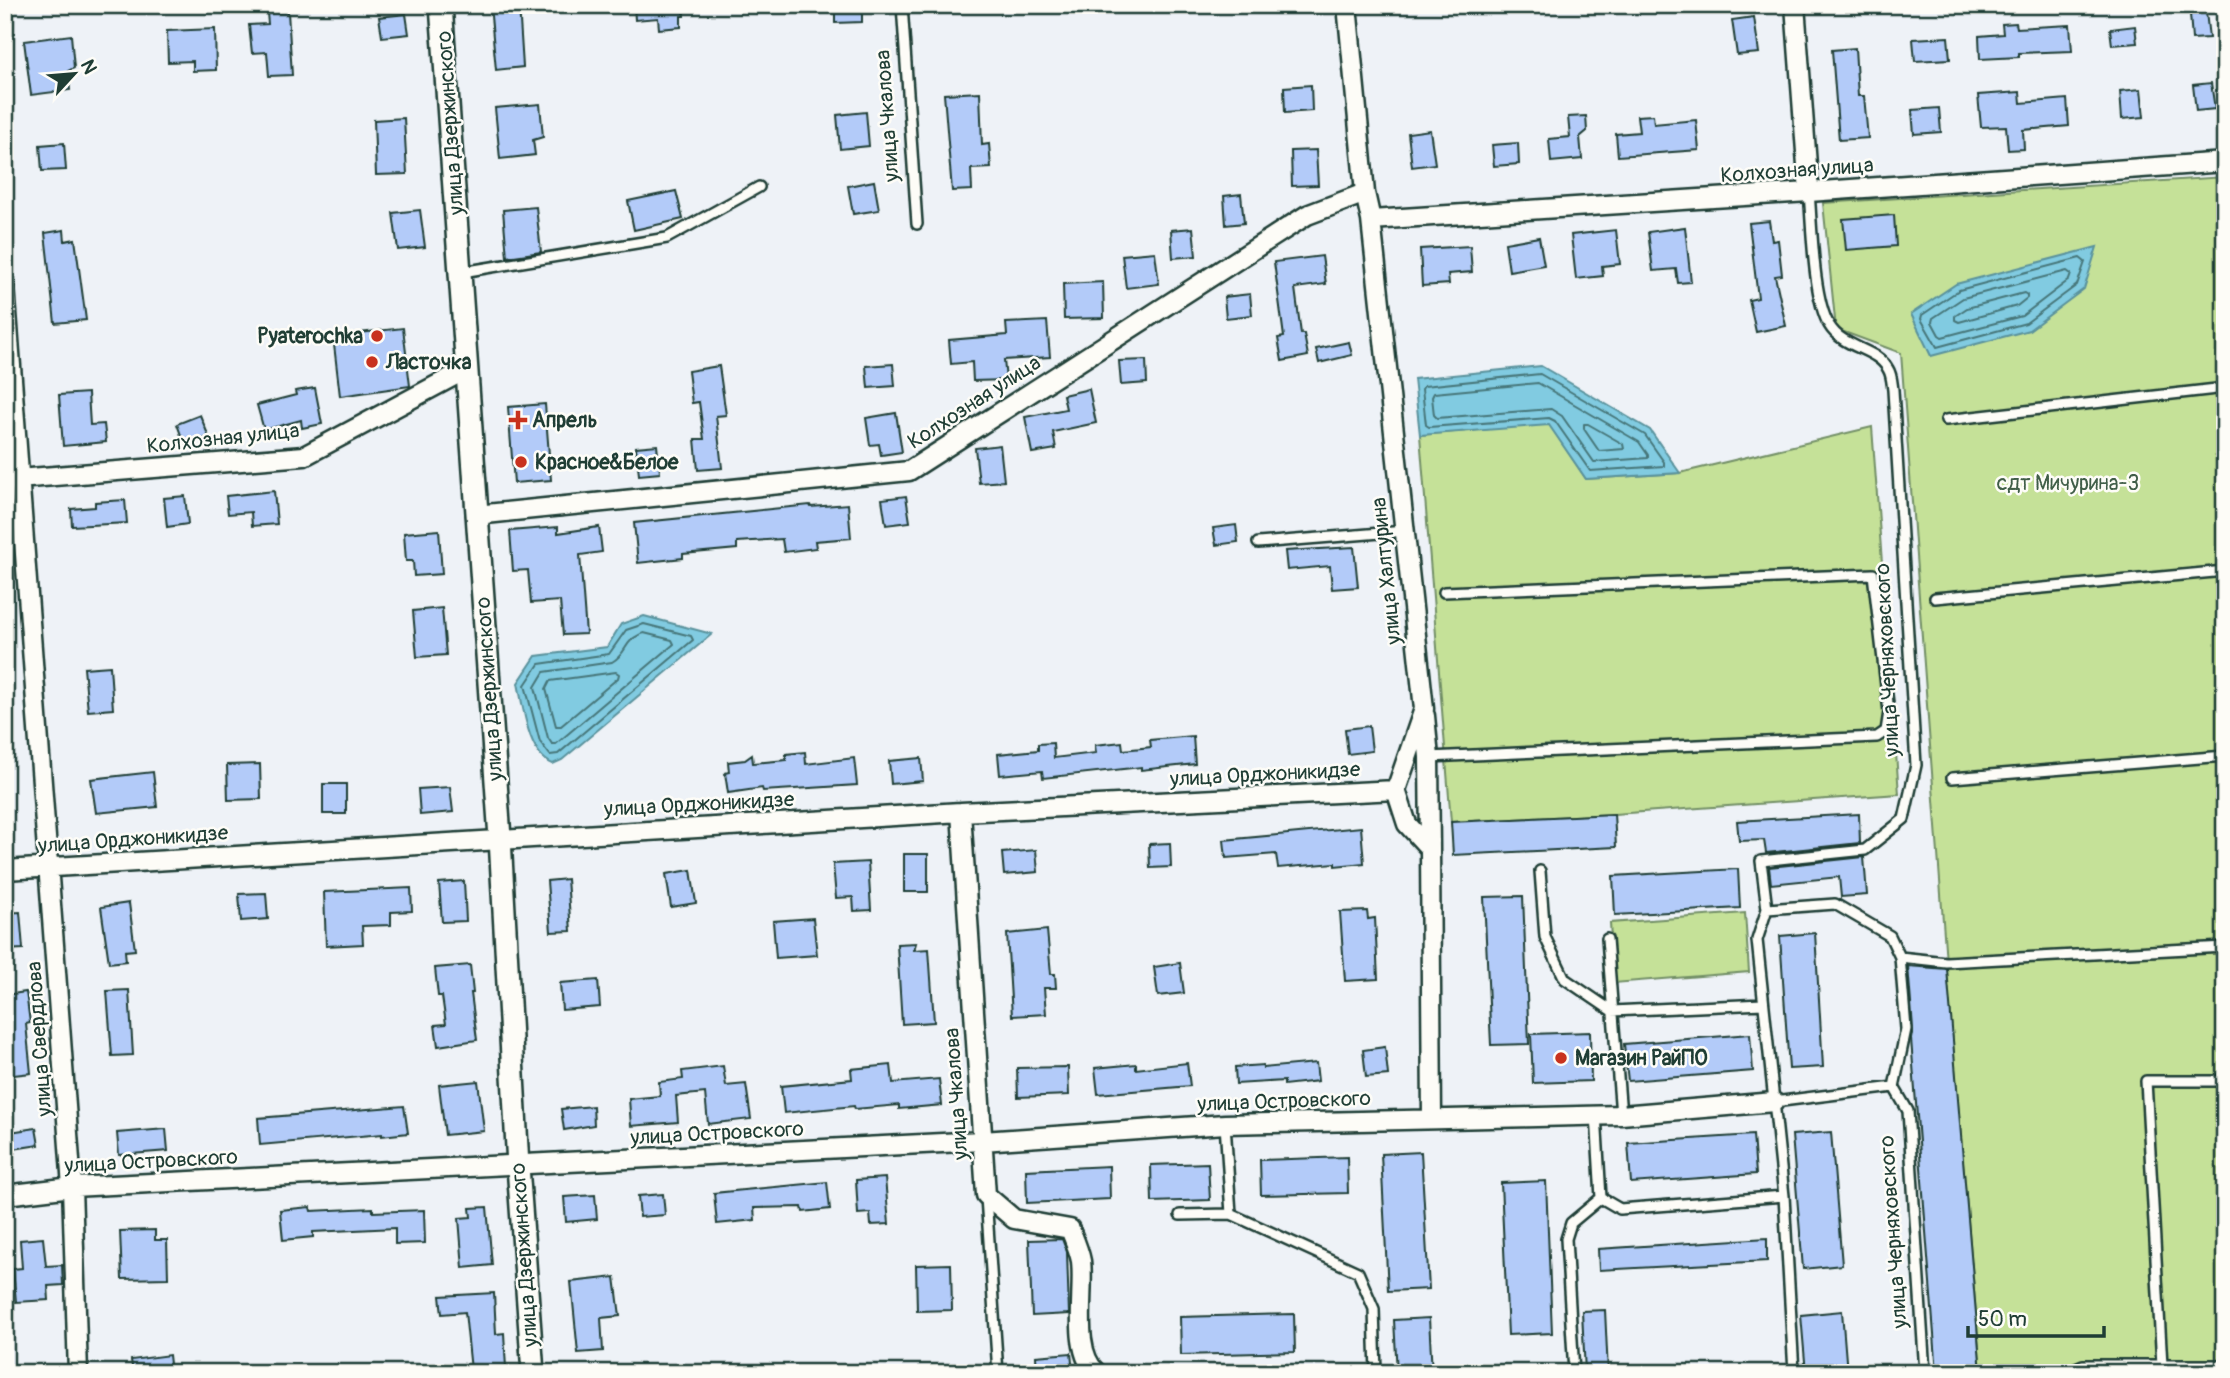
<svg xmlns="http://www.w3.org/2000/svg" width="2230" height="1378" font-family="Pangolin,sans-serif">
	<rect width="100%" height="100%" fill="#eef2f7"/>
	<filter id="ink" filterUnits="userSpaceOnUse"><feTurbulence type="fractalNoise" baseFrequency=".0143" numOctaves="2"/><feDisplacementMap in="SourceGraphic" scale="14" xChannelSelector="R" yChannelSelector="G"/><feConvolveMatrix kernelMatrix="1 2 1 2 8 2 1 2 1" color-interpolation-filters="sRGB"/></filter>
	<g filter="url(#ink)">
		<path fill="#c5e198" stroke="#728f66" stroke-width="2" d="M2225,177v1196h-244l-35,-411 -45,-609 -65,-24 -13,-126z
			M1549,424l37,55 94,-6 192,-46 27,367 -285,20 -163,8 -31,-387z
			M1745,913l4,59 -135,11 -4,-60z"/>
		<path fill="#81cbe1" stroke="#5a929c" stroke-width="2" d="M2097,247l-13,42 -55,41 -98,26 -20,-42 45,-30z
			M1541,366l109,64 30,43 -94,6 -37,-54 -129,10 -6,-56z
			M644,616l68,18 -150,126 -9,4c-25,-9 -30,-58 -35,-81l18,-27 71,-9 14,-23z"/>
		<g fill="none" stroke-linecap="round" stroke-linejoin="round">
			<path stroke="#467679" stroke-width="2" d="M2080,258l5,4 -8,23 -51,38 -89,24 -16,-28 1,-4 37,-25z
				M2067,271l4,3 -2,6 -47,36 -80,21 -3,-2 -7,-13 1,-4 30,-20z
				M2024,293l3,2v3l-10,8 -58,16 -4,-2v-4l12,-8z
				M1540,374l105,61 19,27v4l-74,5 -35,-50 -6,-3 -120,9 -3,-2 -4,-36 2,-3z
				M1538,383l101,59 9,13v3l-54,4 -32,-46 -11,-7 -114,9 -3,-3 -2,-18 2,-4z
				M1584,424h4l35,20 1,5 -25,2 -15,-22z
				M644,624l47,12 2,4 -135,114 -8,1 -10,-13 -15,-57 14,-21 70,-10 17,-24z
				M644,633l28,7 2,4 -118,100h-4l-4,-6 -13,-51 9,-15 68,-10c17,-10 10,-21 32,-29z
				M616,672l3,2 -1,4 -57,48h-5l-10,-37 4,-8z"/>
		</g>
		<path fill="#b3cbf9" stroke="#1f3d34" stroke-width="2" d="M490,5h29l4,62 -27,3z
			M634,5h50v11h-3v11l-22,2 -1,-11 -23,2z
			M835,5h27v17l-27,1z
			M288,12l4,63 -23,1 -2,-24 -15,1 -3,-28 19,-1 -1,-11z
			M2206,12l3,26 -17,1 -2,-25z
			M406,14l3,20 -27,3 -3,-20z
			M1754,17l5,36 -22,2 -5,-35z
			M2016,23l1,5 53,-3 2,26 -53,2v4l-39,2 -1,-23 24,-2 -1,-10z
			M2135,26l2,17 -25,2 -2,-16z
			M215,29l1,41 -23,1v-10l-25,1 -1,-31z
			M71,35l3,33 -6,3 2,19 -39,5 -7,-54z
			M1948,37l2,22 -35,2 -2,-22z
			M1855,48l3,48h6l4,42 -29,2 -7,-90z
			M2211,83l4,26 -19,2 -3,-26z
			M1311,85l1,26 -27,2 -1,-26z
			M2141,89l3,28 -22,2 -2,-28z
			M980,92l2,53 7,-1 2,24 -20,1 1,21 -20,1 -8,-97z
			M2020,92l1,11 46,-4 2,27 -46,4 1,19 -16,1 -2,-24 -25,1 -3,-32z
			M540,104l3,33 -10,3 2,15 -35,4 -5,-51z
			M1939,108l2,24 -27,2 -2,-24z
			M866,112l3,34 -29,3 -3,-34z
			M1653,115l1,9 42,-4 3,30 -81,6 -2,-22 23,-2 -2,-16z
			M1586,116l1,15 -7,6 2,22 -31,3 -2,-23 21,-2 -2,-20z
			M404,118l3,56 -31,1 -2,-55z
			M1430,130l5,34 -23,3 -4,-34z
			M64,143l2,27 -24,1 -2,-26z
			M1518,143l1,21 -25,2 -2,-21z
			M1316,150l2,35 -26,1 -1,-35z
			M874,181l5,29 -26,4 -5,-28z
			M676,191l7,28 -49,11 -6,-29z
			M1241,194l3,29 -18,2 -2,-29z
			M536,207l5,45 -34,5 -4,-47z
			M420,210l5,37 -27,3 -5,-37z
			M1894,215l2,31 -50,4 -3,-31z
			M1769,221l3,20 6,-1 4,35 -7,1 11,50 -30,6 -7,-32 9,-2 -9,-75z
			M1685,227l6,55 -13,1 -2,-14 -23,2 -5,-39z
			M1193,228l3,28 -23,2 -2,-28z
			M64,230l1,11 10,-2 11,81 -31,3 -10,-90z
			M1616,230l4,34 -18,2 1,10 -27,3 -5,-44z
			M1539,237l5,28 -35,6 -4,-28z
			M1470,246l2,26 -24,2 1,10 -27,2 -2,-37z
			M1155,252l4,32 -33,4 -4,-33z
			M1322,256l4,28 -31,4 6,46h3l4,22 -26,5 -4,-23 6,-1 -10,-75z
			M1103,282l1,36 -40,1 -1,-35z
			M1250,294l2,21 -26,3 -2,-21z
			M1047,321l3,36 -46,3 2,20 -33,1 -1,-19 -21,2 -2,-24 58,-5 -1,-12z
			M403,328l7,58 -70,10 -7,-60z
			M1349,342l3,13 -33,8 -3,-14z
			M1146,360l1,23 -26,2 -2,-24z
			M893,364l2,22 -27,2 -2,-22z
			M719,366l7,49 -10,1 6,52 -24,2 -3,-31h9l-5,-37 -7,1 -4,-32z
			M315,388l7,36 -20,4 -1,-8 -37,10 -7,-25 39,-10 -1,-4z
			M1089,389l7,34 -43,9 3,17 -24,4 -7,-36 41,-8 -3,-14z
			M88,393l2,32 14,-1 2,18 -43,4 -4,-51z
			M545,404l6,76 -37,3 -6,-76z
			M896,413l6,39 -21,3 -2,-11 -9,1 -4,-27z
			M200,415l9,22 -24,9 -8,-22z
			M657,445l3,28 -21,2 -3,-28z
			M1000,445l4,36 -25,2 -4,-35z
			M274,491l3,33 -25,2 -1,-14 -23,2 -2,-18z
			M185,496l3,28 -21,3 -3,-29z
			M906,496l4,26 -24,3 -4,-26z
			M125,500l2,23 -55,3 -1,-17 24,-2v-5z
			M848,504l3,34 -36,3 1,7 -32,4 -2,-13 -45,3v7l-54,5v4l-45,5 -4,-40 176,-18 1,2z
			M1236,525l2,17 -22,3 -3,-17z
			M558,527v6l41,-6 3,25 -22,3 6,79 -23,1 -3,-34 -29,2 -3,-33 -15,1 -3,-40z
			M439,530l3,44 -28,2 -1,-15h-7l-2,-28z
			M1354,547l4,40 -26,2 -2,-23 -43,4 -2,-19z
			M442,608l4,47 -29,2 -4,-46z
			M110,666l3,43 -25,2 -4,-43z
			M1369,726l3,25 -24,3 -3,-25z
			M1193,736l2,28 -54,6v-3l-98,11 -1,-7 -42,4 -2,-21 40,-4v-6l15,-1 1,15 42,-5 -1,-8 27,-3 1,8 28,-3 -1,-7z
			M805,752l1,12 48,-6 3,27 -94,6 -1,-3 -34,5 -3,-20 4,-1 -1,-10 17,-2 7,-5 1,8 33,-3v-6z
			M921,758l2,23 -32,3 -2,-23z
			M260,764l1,35 -33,1 -1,-35z
			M153,772l4,35 -61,6 -5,-34z
			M323,784h23v30h-23z
			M450,787l3,25 -33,3 -2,-26z
			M1614,814l2,33 -163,8 -2,-33z
			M1859,814l1,29 -94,10 -2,-13 -25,1 -2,-20z
			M1361,827l3,36 -29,3v-3l-57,5 -2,-14 -50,4 -2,-18z
			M1170,843l1,24 -21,1 -1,-24z
			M1036,850l2,22 -34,3 -2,-22z
			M904,854h24v38h-24z
			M1864,857l3,38 -26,2 -2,-20 -68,7 -2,-17z
			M868,862l3,48 -17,1 -1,-14 -17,1 -3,-34z
			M1738,869l2,39 -125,7 -2,-39z
			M691,870l5,33 -25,4 -5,-33z
			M567,879l4,52 -20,1 -4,-51z
			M464,881l2,40 -24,1 -3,-39z
			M411,888l1,23 -21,1v13l-29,1 1,18 -37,2 -2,-54z
			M266,893l2,26 -27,2 -2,-27z
			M1523,896l6,148 -38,1 -7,-148z
			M129,903l6,47 -10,1 1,10 -17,2 -8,-56z
			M1367,911l1,8 7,-1 3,61 -33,2 -5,-69z
			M20,912l3,37 -18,1v-37z
			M813,918l4,37 -41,3 -3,-37z
			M1047,930l4,44h4l1,14h-12l2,26 -34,2 -5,-82z
			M1815,933l8,134 -34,2 -9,-133z
			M916,943l-2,7 15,-1 5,73 -32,2 -5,-80z
			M1180,963l4,30 -26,3 -4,-29z
			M470,965l3,28h-2l6,47 -39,6 -3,-21 11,-1 -4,-28h-4l-3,-28z
			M1908,966l39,3 34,404h-44l-26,-334 2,-11z
			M598,980l2,27 -38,3 -2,-27z
			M129,990l4,65 -21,1 -5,-65z
			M26,992l4,31 -4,1 5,49 -26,3v-81z
			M1590,1032l1,49 -58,2 -2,-49z
			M1750,1034l3,37 -125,10 -4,-37z
			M1385,1047l3,28 -22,2 -3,-27z
			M1187,1063l3,23 -92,8 -3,-26 41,-4v5z
			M1316,1063l2,18 -34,4v-4l-48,3 -1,-17 28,-2v3z
			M891,1065l2,18 46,-4 3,26 -43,4v-4l-44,4 -1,-3 -70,7 -3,-27 71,-7 -1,-10z
			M723,1066l3,20 20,-2 5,35 -43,5 -3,-31 -29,3 2,26 -47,4 -2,-27 31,-3 -1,-14 24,-3 -1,-8z
			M1068,1067l1,28 -51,2 -1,-29z
			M478,1081l6,50 -39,4 -6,-50z
			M404,1106l4,27 -26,3v-2l-122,11 -2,-27z
			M593,1106l1,19 -30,5 -3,-21z
			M36,1128l3,17 -26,4 -3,-17z
			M166,1129l2,22 -49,4 -2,-22z
			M1831,1132l11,133 -39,4 -11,-134z
			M1753,1135l3,39 -125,9 -3,-40z
			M1421,1152l8,137 -41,2 -7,-137z
			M1347,1157l1,36 -87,2 -1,-35z
			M1208,1163l2,37 -58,2 -1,-37z
			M1109,1166l1,33 -83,4 -1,-33z
			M885,1178l4,46 -18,1 -1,-12 -12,1 -2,-34z
			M1546,1181l6,152 -44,2 -7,-152z
			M827,1182l3,27 -27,3 -1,-5 -48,1 1,12 -38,4 -3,-31z
			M663,1194l2,21 -25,2 -2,-21z
			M595,1195l2,24 -31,3 -2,-25z
			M310,1207l1,4 62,-3v4l51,-2 1,33 -30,1v-16l-82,4v5l-30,3 -3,-30z
			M487,1207l5,58 -29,3 -4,-50 12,-1 -1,-9z
			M155,1230v10h12l1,38 -46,1 -2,-48z
			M43,1238l3,28 16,-1 1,20 -15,1 1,14 -33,2 -3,-33 9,-1 -2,-28z
			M1767,1238v23l-168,9 -1,-21z
			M1062,1239l5,13 2,62 -37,2 -3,-76z
			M951,1264l1,46 -35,1 -1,-46z
			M615,1277l5,39 -19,2 2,33 -25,2 -7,-71z
			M494,1293l2,41 8,-1 2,35 -35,2 -6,-58 -23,2 -2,-18z
			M1605,1310l3,63h-23l-3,-62z
			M1842,1311l5,62h-41l-5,-58z
			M1294,1314l1,38 -114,3 -1,-38z
			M1429,1318l3,55h-35l-3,-53z
			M1071,1353l2,20h-36l-1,-17z
			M169,1355l2,18h-38l-2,-13z"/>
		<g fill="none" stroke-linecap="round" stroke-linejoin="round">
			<defs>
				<path id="service" d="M902,5l15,219
					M1809,192c3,34 4,106 20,133 14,24 48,23 59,44 4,6 4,15 5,21l23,375 -12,54 -39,31 -104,11 6,48 68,-5 55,32 10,21 6,72 -12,58 14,24 17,262
					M462,272l205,-34 92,-51
					M1946,420l279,-32
					M1258,543l147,-12
					M1935,598l290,-27
					M1429,757l448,-20 9,-6 3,-19 -16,-138 -429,18
					M1952,778l273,-22
					M1540,871l5,66 20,42 47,32 151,-7
					M1767,909l-10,31 27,256 10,177
					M1607,939l14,176
					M1900,957l46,5 279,-15
					M2225,1081h-79l16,284h63
					M1774,1102l120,-15
					M986,1197l12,176
					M1601,1198l19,11 164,-13
					M1231,1214l127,58 16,37 2,64
					M1180,1215l51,-1 -6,-90
					M1574,1373l-8,-134 5,-16 30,-25 -5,-84
					M2064,1373l19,-8h79l1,8"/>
				<path id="minor" d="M1347,5l18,188 6,27 53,489 -28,81 11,34 23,25 2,270
					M1795,5l14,187
					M1371,220l438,-28 416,-30
					M5,285l67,902 6,186
					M5,480l299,-24 163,-87
					M476,515l433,-44 398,-256 58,-22
					M1425,716l4,41 1,92
					M961,812l25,383 28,24 56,10c4,10 9,21 11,32 4,31 -10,90 16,112
					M5,870l956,-58 435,-22
					M5,1195l67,-8 910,-46 243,-17 396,-9 153,-13"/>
				<path id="tertiary" d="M441,5l59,833 18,328 15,207"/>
			</defs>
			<use href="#service" stroke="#1f3d34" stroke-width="14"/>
			<use href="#minor" stroke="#1f3d34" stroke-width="23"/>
			<use href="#tertiary" stroke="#1f3d34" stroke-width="26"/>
			<use href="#service" stroke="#fdfcf7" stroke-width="9"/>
			<use href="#minor" stroke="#fdfcf7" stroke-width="18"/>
			<use href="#tertiary" stroke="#fdfcf7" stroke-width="21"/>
		</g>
	</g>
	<g fill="#c8321e" stroke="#fdfcf7" stroke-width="2.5">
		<circle cx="377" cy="336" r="7"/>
		<circle cx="372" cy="362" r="7"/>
		<path d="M514.5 409.5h7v7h7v7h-7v7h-7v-7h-7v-7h7z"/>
		<circle cx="521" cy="462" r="7"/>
		<circle cx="1561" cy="1058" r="7"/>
	</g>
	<g text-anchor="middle" stroke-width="5" stroke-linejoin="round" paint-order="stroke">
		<g font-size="21" fill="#1f3d34" stroke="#fdfcf7">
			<text transform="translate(887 116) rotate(-94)" y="7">улица Чкалова</text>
			<text transform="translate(450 123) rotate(-94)" y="7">улица Дзержинского</text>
			<text transform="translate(1797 170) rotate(-4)" y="7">Колхозная улица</text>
			<text transform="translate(974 402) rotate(-33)" y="7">Колхозная улица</text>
			<text transform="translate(223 438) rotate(-6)" y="7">Колхозная улица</text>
			<text transform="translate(1386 571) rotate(-96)" y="7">улица Халтурина</text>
			<text transform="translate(1887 660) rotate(-93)" y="7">улица Черняховского</text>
			<text transform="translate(489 689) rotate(-94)" y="7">улица Дзержинского</text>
			<text transform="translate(1265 774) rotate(-3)" y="7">улица Орджоникидзе</text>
			<text transform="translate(699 804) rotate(-3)" y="7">улица Орджоникидзе</text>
			<text transform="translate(133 839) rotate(-4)" y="7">улица Орджоникидзе</text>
			<text transform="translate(39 1039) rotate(-94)" y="7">улица Свердлова</text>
			<text transform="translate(956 1094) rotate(-94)" y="7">улица Чкалова</text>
			<text transform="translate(1284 1101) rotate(-2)" y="7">улица Островского</text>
			<text transform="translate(717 1133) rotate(-3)" y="7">улица Островского</text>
			<text transform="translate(151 1161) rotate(-3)" y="7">улица Островского</text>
			<text transform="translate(1893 1232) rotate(-94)" y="7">улица Черняховского</text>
			<text transform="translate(524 1255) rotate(-94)" y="7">улица Дзержинского</text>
		</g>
		<g font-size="21" font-weight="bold" fill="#1f3d34" stroke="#fdfcf7" text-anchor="start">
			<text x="363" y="343" text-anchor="end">Pyaterochka</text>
			<text x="386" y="369">Ласточка</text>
			<text x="532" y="427">Апрель</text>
			<text x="535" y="469">Красное&amp;Белое</text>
			<text x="1575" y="1065">Магазин РайПО</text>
		</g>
		<g font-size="21" fill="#405e48" stroke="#fdfcf7">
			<text x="2068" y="490">сдт Мичурина-3</text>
		</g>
	</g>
	<rect width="2230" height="1378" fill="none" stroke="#fdfcf7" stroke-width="28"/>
	<rect x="14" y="14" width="2202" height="1350" fill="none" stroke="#1f3d34" stroke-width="2.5" filter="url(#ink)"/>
	<g transform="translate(74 74) rotate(64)" stroke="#fdfcf7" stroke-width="5" paint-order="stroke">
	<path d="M0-5L12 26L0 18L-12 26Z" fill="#1f3d34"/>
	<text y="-10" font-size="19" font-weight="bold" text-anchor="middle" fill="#1f3d34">N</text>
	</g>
	<path d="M1968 1326v10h136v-10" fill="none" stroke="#1f3d34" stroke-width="3.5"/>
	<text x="1978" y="1326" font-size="21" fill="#1f3d34" stroke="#fdfcf7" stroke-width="5" paint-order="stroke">50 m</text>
</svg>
